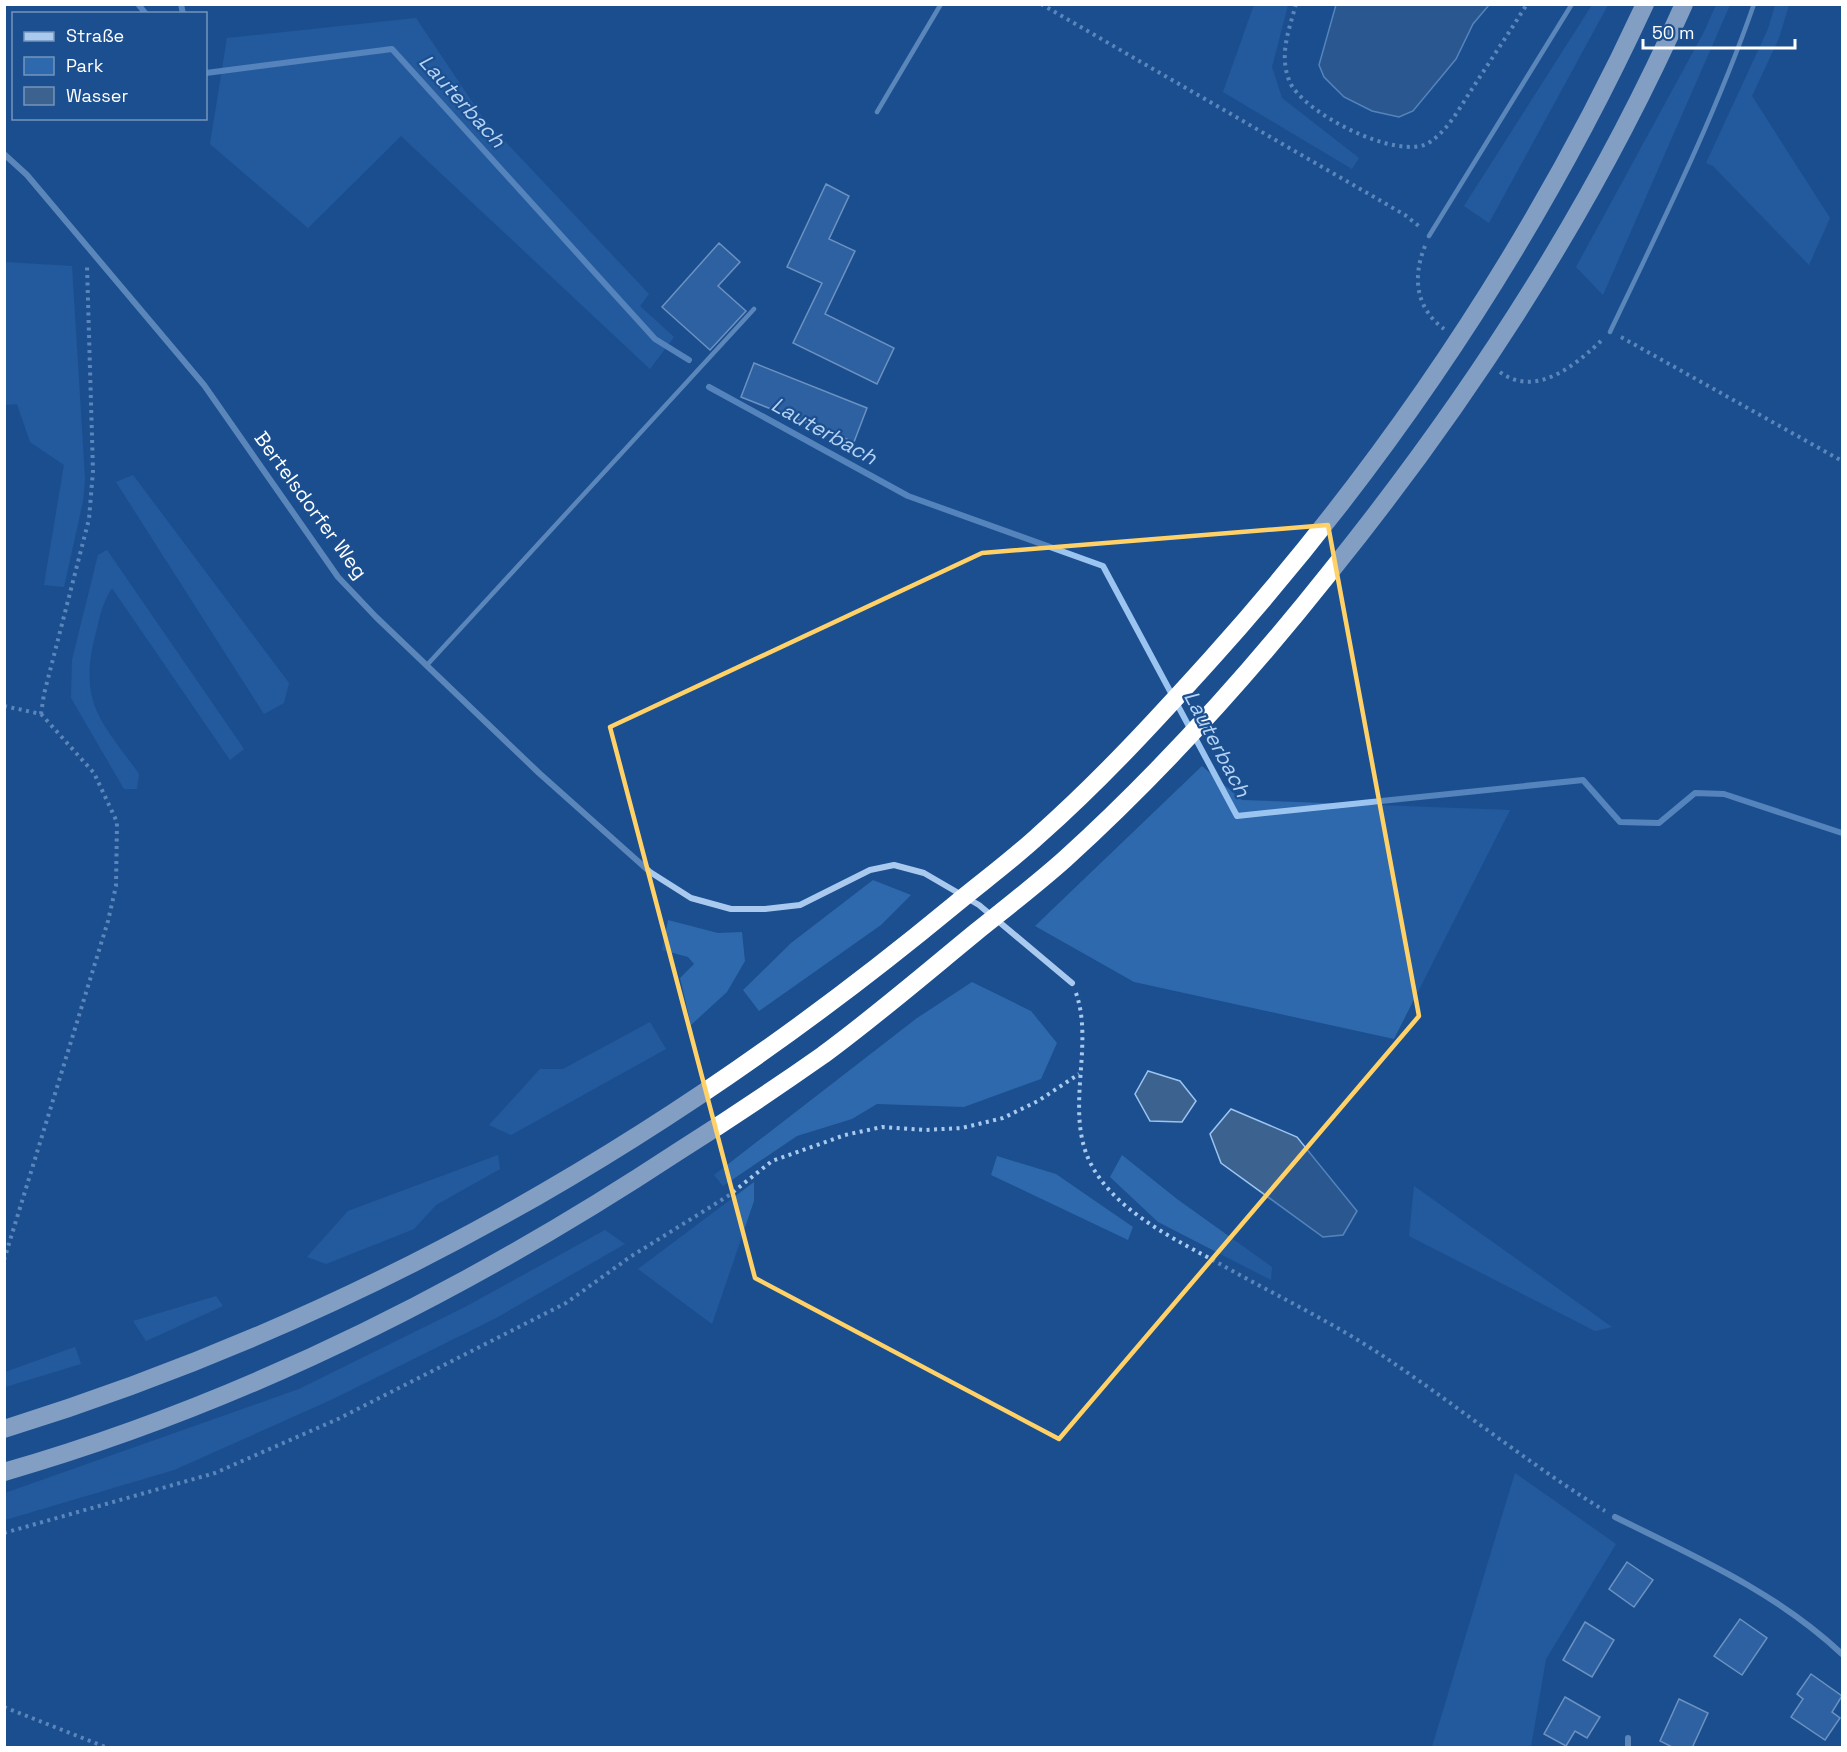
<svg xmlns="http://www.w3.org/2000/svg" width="1847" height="1752" font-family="'Space Grotesk',sans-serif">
	<rect width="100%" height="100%" fill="#1b4f8f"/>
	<path fill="#2e69ad" d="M1254,5h34l-16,62 10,31 77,60 -7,11 -129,-77z
		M1592,5h16l-119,218 -25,-17z
		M1716,5h14l-127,290 -27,-28 128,-235z
		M1775,5h14l-10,33 -27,58 78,122 -21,47 -96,-99 -7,-3 62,-134z
		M416,18l67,100 166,176 -9,12 34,31 -24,32 -249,-233 -93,92 -98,-84 17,-106z
		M4,262l68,4 13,213 -2,22 -19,86 -20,-2 20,-120 -34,-23 -13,-38 -12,1z
		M133,475l156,208 -5,20 -20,11 -148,-232z
		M107,550l137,199 -14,11 -118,-172c-10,15 -13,31 -17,48 -17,68 7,86 44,138l-2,15h-13l-53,-91 1,-38 26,-105z
		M1202,766l40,34 268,10 -116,229 -260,-57 -99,-56z
		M873,880l38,15 -30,30 -122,86 -16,-21 48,-47z
		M668,920l50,13 24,-1 3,29 -18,31 -36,33 -11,-47 14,-14 -6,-7 -26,-7z
		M972,982l59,29 26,32 -16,36 -77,28 -87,-3 -25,15 -55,17 -74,50 -9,-11 203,-157z
		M650,1022l16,27 -155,86 -22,-10 51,-56h23z
		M498,1155l2,14 -64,36 -22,24 -88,35 -19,-7 41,-46z
		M1122,1155l55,44 95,68 -1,13 -113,-58 -48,-45z
		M997,1156l59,18 77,53 -5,13 -137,-65z
		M754,1182v19l-42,123 -74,-55z
		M1414,1186l198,141 -17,4 -186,-95z
		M605,1230l20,14 -129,74 -163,81 -159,71 -169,50v-27l294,-104 166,-82z
		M216,1296l7,10 -77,35 -13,-20z
		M75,1347l6,17 -76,23v-15z
		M1515,1473l101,71 -70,115 -15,88h-99z"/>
	<path fill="#3c6290" stroke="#9cc4f0" stroke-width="1.5" d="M1336,5v-1l153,1 -16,19 -17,35 -43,52 -14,6 -27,-6 -28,-14 -20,-20 -5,-12z
		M1148,1071l32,10 16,20 -14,21 -32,-1 -15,-27z
		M1231,1109l66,28 60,74 -14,24 -20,2 -102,-74 -11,-29z"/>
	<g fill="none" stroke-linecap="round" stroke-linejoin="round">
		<path stroke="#9cc4f0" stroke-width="6" d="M138,4l8,10
			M181,4l2,10
			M206,73l186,-24 263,290 34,21
			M709,387l199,109 195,70 134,250 346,-36 37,42 39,1 36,-30 29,1 118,39"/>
	</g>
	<path fill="#4478b7" stroke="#cfe3fa" stroke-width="1.5" d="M826,184l23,12 -20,43 26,12 -30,63 69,34 -17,36 -84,-41 29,-60 -35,-16z
		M719,243l21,19 -22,24 28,25 -36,39 -48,-43z
		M754,363l113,45 -13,34 -113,-45z
		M1627,1562l26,18 -19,27 -25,-18z
		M1740,1619l27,19 -25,37 -28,-19z
		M1585,1622l29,18 -22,37 -29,-17z
		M1811,1674l31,22 -10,16 8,6 -15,22 -34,-23 12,-18 -6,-5z
		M1565,1697l35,20 -13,21 -12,-7 -9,15 -22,-12z
		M1679,1699l29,14 -16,35h-18l-14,-7z"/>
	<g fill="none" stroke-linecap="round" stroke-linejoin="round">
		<path stroke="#a9c9ee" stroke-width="4" stroke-dasharray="3 4.5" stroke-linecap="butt" d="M1041,4l364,211 15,12
			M1296,4c-7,26 -17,50 -7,76 11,32 111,83 141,62 19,-13 30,-35 42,-53 18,-28 37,-56 55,-85
			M1425,246c-13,32 -9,62 19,83
			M1621,337l221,124
			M1500,372c36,27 77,-8 103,-33
			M4,706l37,8 3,-20 45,-175 4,-48 -6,-205
			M1076,993c18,51 -10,113 12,165 23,52 87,81 132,106 55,31 114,59 166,94 73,49 143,106 219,153
			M4,1260l104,-339 8,-35 1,-64 -23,-49 -53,-59
			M4,1533l211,-60 123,-54 228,-116 64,-46 98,-61 44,-35 73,-26 37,-8 43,3 37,-2 41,-10 35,-17 41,-27
			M4,1707l104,41"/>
		<path stroke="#a9c9ee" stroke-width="4.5" d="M877,112l64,-108
			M1429,236l143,-232
			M1610,332c51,-107 105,-215 144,-328
			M427,665l327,-356"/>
		<path stroke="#a9c9ee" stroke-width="6" d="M4,154l23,21 177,210 134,192 38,40 163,156 111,99 41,26 40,11h34l35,-4 70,-35 24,-5 30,8 55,32 93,78
			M1615,1517c81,40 161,75 227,137
			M1628,1748v-10"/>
		<path stroke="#fff" stroke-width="18" d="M4,1429c356,-111 662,-286 949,-523 29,-24 59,-46 86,-71 62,-55 118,-116 173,-177 175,-195 323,-416 433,-654
			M4,1472c240,-69 467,-184 675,-321 49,-31 97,-63 144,-96 53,-39 103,-82 153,-123 30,-24 61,-48 89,-73 97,-88 185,-186 266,-288 140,-174 262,-362 353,-567"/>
	</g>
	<path d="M0 0H1847V1752H0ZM1328,525l91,491 -360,423 -304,-161 -145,-551 372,-174z" fill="#1b4f8f" fill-opacity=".55" fill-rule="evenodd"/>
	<path fill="none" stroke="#ffd166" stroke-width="4.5" stroke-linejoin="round" d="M1328,525l91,491 -360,423 -304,-161 -145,-551 372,-174z"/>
	<g text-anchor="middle" stroke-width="4.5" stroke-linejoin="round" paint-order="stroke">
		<g font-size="20" fill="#fff" stroke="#1b4f8f">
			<text transform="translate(311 505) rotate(54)" y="7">Bertelsdorfer Weg</text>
		</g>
		<g font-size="21" font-style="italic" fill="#b5d3f5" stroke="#1b4f8f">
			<text transform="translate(462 101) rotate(48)" y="7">Lauterbach</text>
			<text transform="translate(824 431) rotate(29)" y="7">Lauterbach</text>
			<text transform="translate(1217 744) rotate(62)" y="7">Lauterbach</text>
		</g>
	</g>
	<rect width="1847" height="1752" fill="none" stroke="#ffffff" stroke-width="12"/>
	<rect x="12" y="12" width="195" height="108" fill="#1b4f8f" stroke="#7695bc" stroke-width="1.5"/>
	<rect x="24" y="32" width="30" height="9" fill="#a9c9ee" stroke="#7695bc" stroke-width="1.5"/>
	<text x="66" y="42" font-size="18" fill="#ffffff">Straße</text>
	<rect x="24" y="57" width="30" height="18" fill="#2e69ad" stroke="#7695bc" stroke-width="1.5"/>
	<text x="66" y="72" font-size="18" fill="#ffffff">Park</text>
	<rect x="24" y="87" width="30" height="18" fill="#3c6290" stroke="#7695bc" stroke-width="1.5"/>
	<text x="66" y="102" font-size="18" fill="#ffffff">Wasser</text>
	<path d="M1643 39v9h152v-9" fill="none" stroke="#ffffff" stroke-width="3"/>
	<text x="1652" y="39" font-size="18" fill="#ffffff" stroke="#1b4f8f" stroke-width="4.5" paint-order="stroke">50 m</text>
</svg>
